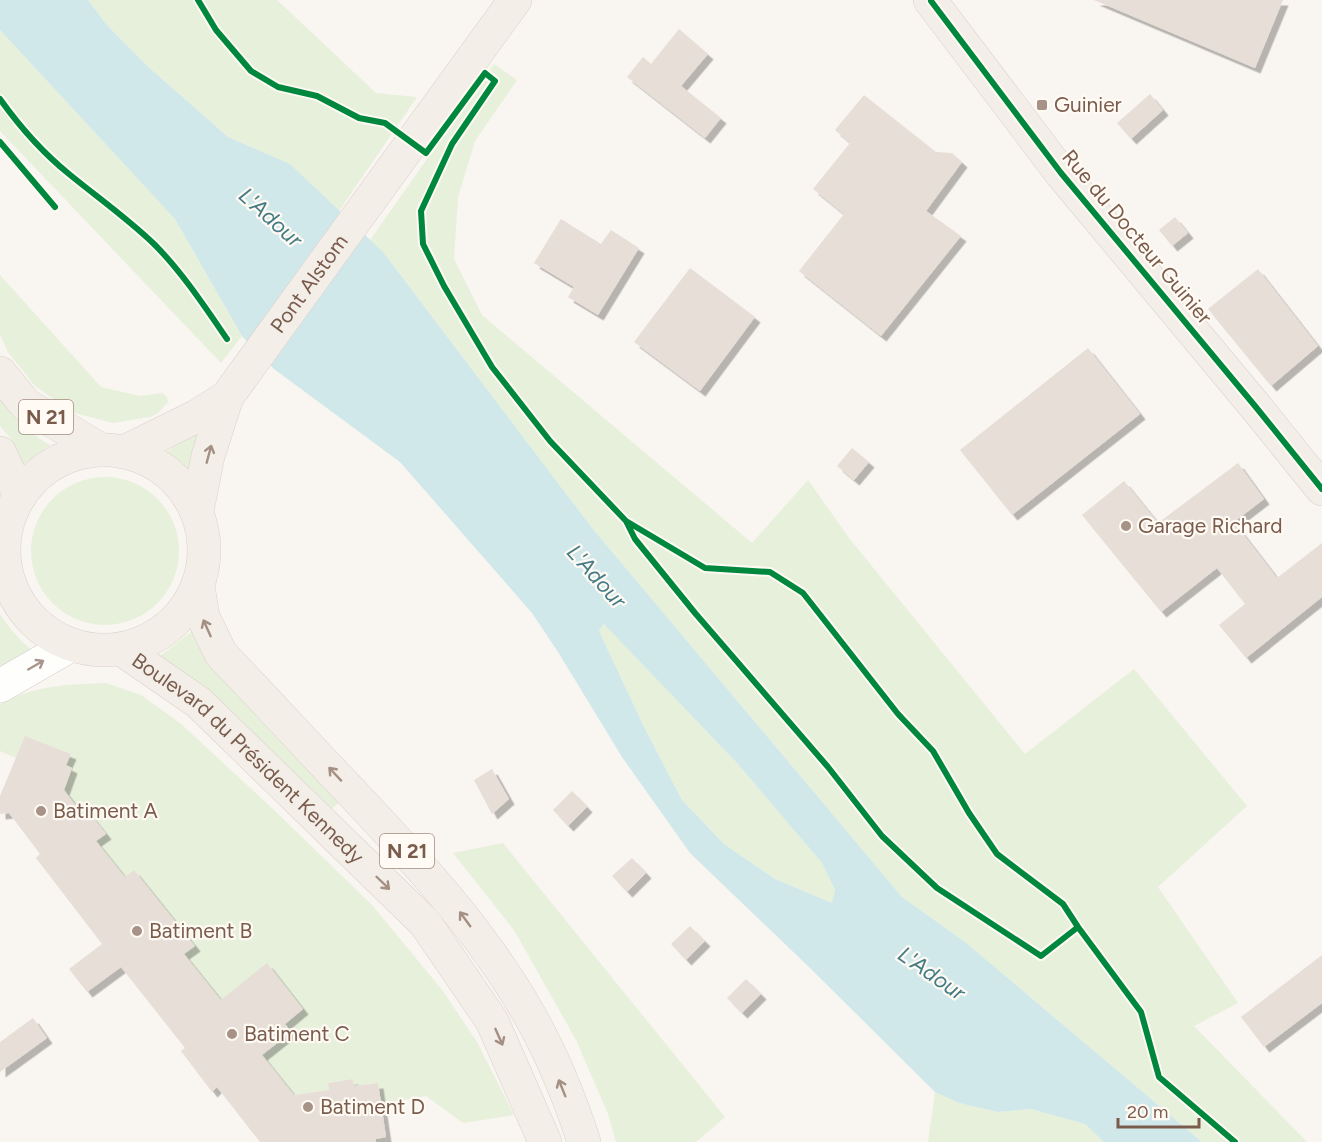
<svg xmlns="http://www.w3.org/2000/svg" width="1322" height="1142" font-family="Figtree,sans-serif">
	<defs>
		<filter id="shadow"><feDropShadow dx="5.5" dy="5.5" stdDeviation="0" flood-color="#0004"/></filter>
	</defs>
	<rect width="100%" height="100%" fill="#f9f5f0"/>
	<path fill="#e7f0db" d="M88,0h189l99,93 41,4 -78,114 -49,-47 -62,-27 -83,-73 -39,-40z
		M0,30l175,189 67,117 -21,27 -221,-232z
		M494,64l23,16 -42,61 -17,56 -4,62 28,56 270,228 56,-63 41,58 176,216 109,-85 113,137 -89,81 80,116 -44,23 113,116h-105l-237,-200 -63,-45 -310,-369 -209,-276 -13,-12z
		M0,275l101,112 39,9 22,-3 5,4 1,5 -10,11 -8,4 -37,6 -42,-11 -37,-27 -26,-33 -8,-17z
		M0,399c16,22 27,32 50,46l-29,21 -10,-27 -11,-13z
		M209,422l-14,56 -30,-25z
		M31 551a74 74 0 1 1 148 0a74 74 0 1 1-148 0Z
		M0,614c10,15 20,27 34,38l-34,17z
		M605,624l132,139 85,100 13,27 -3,13 -57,-24 -51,-35 -42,-44 -38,-73 -45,-96z
		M195,629l148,171 -12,9 -174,-151z
		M106,683l35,12 39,28 93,86 99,96 71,86 34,51 37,73 -51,8 -37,-27 -44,8 -4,-21 -24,3 -1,-7 -25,4 1,7 -35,5 -23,-29 -23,-9 23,-8 19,-16 -5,-9 18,-14 -32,-42 -4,-4 -43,41 -41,-51 11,-8 -60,-76 -9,7 -29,-36 10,-8 -15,-19 -6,4 -21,-28 8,-22 -6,-3 4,-11 -45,-18 -9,22 -16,-7v-47c33,-18 69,-20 106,-21z
		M503,843l222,274 -29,25h-80l-8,-28 -32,-74 -62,-110 -61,-77z
		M935,1092l24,11 39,9 33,-3 54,15 19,18h-176z"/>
	<path fill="#d0e8ea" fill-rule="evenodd" d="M0,0h88l18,24 39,40 83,73 62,27 93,88 209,276 310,369 63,45 237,200h-98l-19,-18 -54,-15 -33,3 -39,-9 -24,-11 -125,-124 -120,-115 -68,-96 -64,-105 -26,-39 -132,-151 -126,-93 -32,-33 -67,-117 -175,-189zM604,624l133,139 85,100 13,27 -3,13 -57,-24 -51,-35 -42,-44 -38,-73 -45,-96z"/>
	<path fill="#e6ded7" filter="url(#shadow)" d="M1094,0h189l-28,68z
		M679,29l29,25 -27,32 40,32 -16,20 -78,-61 16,-20 8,7z
		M1150,94l13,16 -32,29 -14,-16z
		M864,95l72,57 16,1 10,9 -36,49 35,25 -80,100 -82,-65 45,-57 -31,-25 37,-46 -15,-13z
		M1175,217l13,16 -16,13 -13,-16z
		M561,219l40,25 10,-14 28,18 -41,67 -30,-18 6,-10 -40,-24z
		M690,268l65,49 -55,74 -66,-49z
		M1258,269l60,77 -47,40 -63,-77z
		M1088,348l52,66 -128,101 -52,-65z
		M852,448l17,14 -15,18 -17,-14z
		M1238,463l26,36 -30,23 43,56 45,-35v54l-76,61 -27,-33 26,-21 -28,-36 -56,44 -79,-97 42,-34 34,42z
		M25,736l46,18 -5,11 6,3 -8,22 21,28 5,-4 16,20 -10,7 29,36 9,-7 61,76 -11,8 37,46 46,-37 36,46 -18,15 6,8 -29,23 32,40 35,-5 -1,-7 25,-4 1,7 24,-3 8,54 -10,2v3h-116l-43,-55 -5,5 -31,-41 4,-3 -64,-81 -34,25 -18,-23 33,-25 -66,-86 4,-4 -31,-41 -9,1v-18z
		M492,769l17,30 -17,15 -18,-34z
		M572,791l15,16 -19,19 -15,-16z
		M632,858l14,15 -19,19 -15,-16z
		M690,926l15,15 -19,19 -15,-16z
		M1322,955v48l-58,44 -23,-30z
		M746,979l15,15 -19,19 -15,-15z
		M33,1018l14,20 -47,34v-30z"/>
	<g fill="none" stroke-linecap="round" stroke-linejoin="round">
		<defs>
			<path id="minor" d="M0,577l5,-9
				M0,686l71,-41"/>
			<g id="major">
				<path d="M930,0l131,173 194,233 67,83"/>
				<path d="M0,373l26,32 75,45"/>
				<circle cx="104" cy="550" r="100"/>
				<path d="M124,452l73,-36 30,-19"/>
				<path d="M0,453l20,43"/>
				<path id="s1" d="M197,511l11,-55 19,-59 288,-397"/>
				<path d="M198,586l5,31 18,37c45,47 89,95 134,142 65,69 129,138 175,220 21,37 41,86 54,126"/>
				<path id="s2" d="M121,649l77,53 227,221 67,98 53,121"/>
			</g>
		</defs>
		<use href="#minor" stroke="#d7d1cb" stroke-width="34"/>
		<use href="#major" stroke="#dad1cc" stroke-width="34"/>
		<use href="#minor" stroke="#fefefd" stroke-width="33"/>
		<use href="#major" stroke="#f3eee8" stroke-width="33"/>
		<defs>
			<path id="cycleway" d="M198,0l18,30 35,41 27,16 39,9 42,22 26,5 41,30 59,-80 10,8 -43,63 -31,67 2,33 21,42 48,81 58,74 76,80 9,18 60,74 133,154 54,69 55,52 104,68 37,-29 63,85 18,65 76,65
				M931,1l130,172 194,233 67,83
				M0,99c20,28 42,53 69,75 28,23 58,44 85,70 28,28 51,63 73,95
				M0,142l55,65
				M626,521l79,47 65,4 33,21 95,121 35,37 36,62 28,41 66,50 15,23"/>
		</defs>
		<use href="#cycleway" stroke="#fffaf3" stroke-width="10"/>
		<use href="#cycleway" stroke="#00873e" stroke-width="6"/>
	</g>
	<defs><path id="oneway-shaft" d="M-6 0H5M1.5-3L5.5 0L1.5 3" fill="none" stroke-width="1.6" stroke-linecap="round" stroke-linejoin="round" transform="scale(1.5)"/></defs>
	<g stroke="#a48f83">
		<use href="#oneway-shaft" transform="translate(209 454) rotate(-75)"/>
		<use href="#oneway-shaft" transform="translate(207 628) rotate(-114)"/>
		<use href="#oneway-shaft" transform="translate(335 774) rotate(-133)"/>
		<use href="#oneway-shaft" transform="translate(383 883) rotate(44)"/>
		<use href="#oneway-shaft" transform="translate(465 919) rotate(-126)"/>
		<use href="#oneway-shaft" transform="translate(499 1037) rotate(66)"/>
		<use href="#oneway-shaft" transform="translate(562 1088) rotate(-112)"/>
	</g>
	<use stroke="#a8958b" href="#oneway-shaft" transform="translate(36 665) rotate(-30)"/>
	<g fill="#a69286" stroke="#fffaf3" stroke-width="2">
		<rect x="1036" y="99" width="12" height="12" rx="3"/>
		<circle cx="1126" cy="526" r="6"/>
		<circle cx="41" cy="811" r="6"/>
		<circle cx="137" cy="931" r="6"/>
		<circle cx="232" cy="1034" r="6"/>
		<circle cx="308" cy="1107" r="6"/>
	</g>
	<g text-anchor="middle" stroke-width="4.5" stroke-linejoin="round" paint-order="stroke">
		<g fill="#fffaf3" stroke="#a28b7f" stroke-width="1.5">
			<rect x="19" y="400" width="54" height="34" rx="4.5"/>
			<rect x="380" y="834" width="54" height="34" rx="4.5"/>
		</g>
		<g font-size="20" font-weight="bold" fill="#7a5c4d">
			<text x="46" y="424">N 21</text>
			<text x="407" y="858">N 21</text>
		</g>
		<g font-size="21" fill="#7a5c4d" stroke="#fffaf3" text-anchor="start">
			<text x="1054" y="112">Guinier</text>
			<text x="1138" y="533">Garage Richard</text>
			<text x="53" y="818">Batiment A</text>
			<text x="149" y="938">Batiment B</text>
			<text x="244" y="1041">Batiment C</text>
			<text x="320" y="1114">Batiment D</text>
		</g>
		<g font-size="21" fill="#7a5c4d" stroke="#fffaf3">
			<text transform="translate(1137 237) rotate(50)" y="7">Rue du Docteur Guinier</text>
			<text dy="7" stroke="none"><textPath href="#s1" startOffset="258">Pont Alstom</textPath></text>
			<text dy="7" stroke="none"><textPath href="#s2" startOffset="168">Boulevard du Président Kennedy</textPath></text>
		</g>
		<g font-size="22" font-style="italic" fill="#437c86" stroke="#fffaf3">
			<text transform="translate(271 217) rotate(42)" y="8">L'Adour</text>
			<text transform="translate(597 576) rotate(48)" y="8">L'Adour</text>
			<text transform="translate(932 973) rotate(35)" y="8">L'Adour</text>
		</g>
	</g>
	<path d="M1118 1118v9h81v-9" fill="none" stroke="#7a5c4d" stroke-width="3"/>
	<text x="1127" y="1118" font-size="18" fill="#7a5c4d" stroke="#fffaf3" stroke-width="4.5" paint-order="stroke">20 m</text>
</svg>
